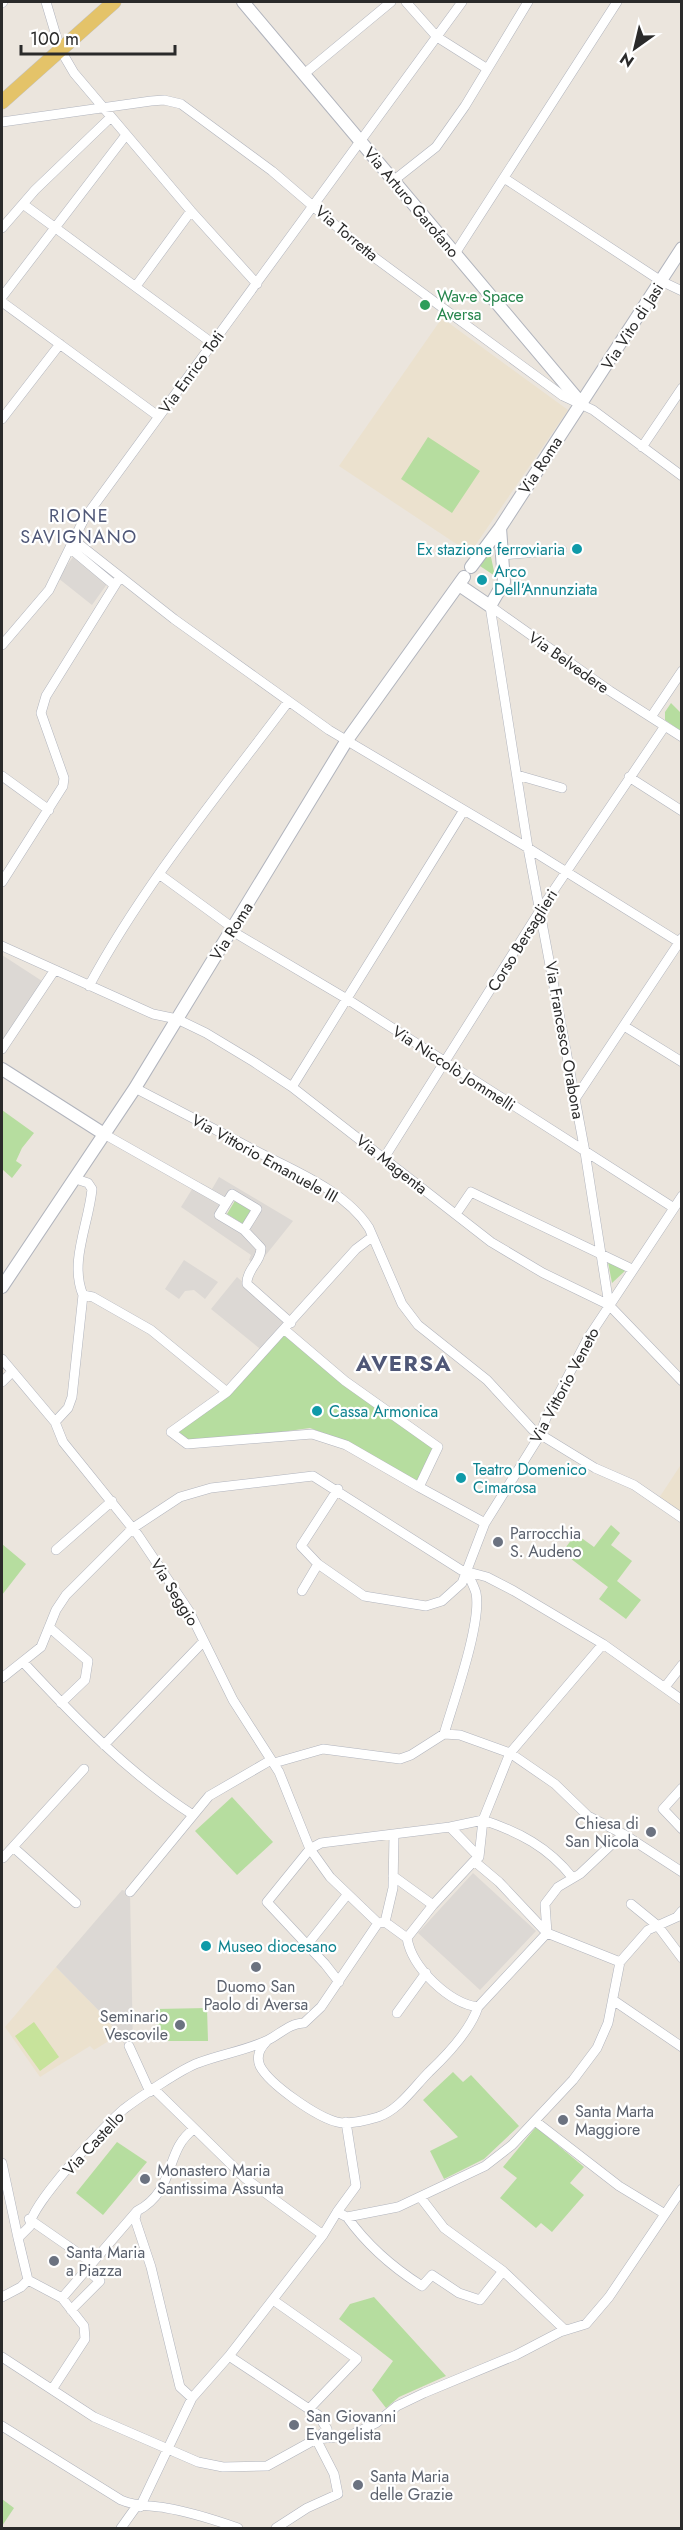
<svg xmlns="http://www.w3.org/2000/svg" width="683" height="2530" font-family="Jost,sans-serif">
	<rect width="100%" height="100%" fill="#ebe5dd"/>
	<path fill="#ebe1ce" d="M442,318l126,92 -98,143 -131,-87z
		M680,1466l1,1v47l-22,-16z
		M56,1967l52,53 9,16 -23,14 -4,-4 -50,31 -35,-50z"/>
	<path fill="#b6dd9f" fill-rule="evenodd" d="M428,437l52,34 -28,42 -51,-34z
		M488,554l3,3 4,19 -15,-10z
		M671,703l10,10v18l-16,-11v-8z
		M2,1110l32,23 -12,15 -6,13 6,4 -10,13 -10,-9z
		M236,1199l16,10 -9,15 -16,-10z
		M608,1262l18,8 -14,13z
		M285,1332l151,116 -17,34 -82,-44 -27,-10 -51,7 -74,5 -7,-8zM316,1403l4,1 4,6 -3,6h-9l-2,-6z
		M611,1525l9,8 -9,12 21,16 -15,20 24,19 -15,19 -27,-20 9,-12 -46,-35 14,-18 18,13z
		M2,1544l24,20 -24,31z
		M232,1797l41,45 -36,33 -42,-44z
		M207,2008l1,33h-51l-1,-32z
		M453,2072l10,10 8,-7 48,51 -35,33 -40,20 -14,-28 28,-14 -35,-37z
		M536,2127l48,40 -14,16 14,12 -32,37 -11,-9 -5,5 -36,-30 17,-20 -14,-11z
		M117,2142l30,20 -44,53 -27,-22z
		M374,2297l72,79 -47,21 -13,11 -14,-18 21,-29 -54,-42 11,-15z
		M2,2499l12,9 -12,18z"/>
	<path fill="#c7e39b" d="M34,2022l25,35 -19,14 -25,-35z"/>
	<path fill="#dcd8d4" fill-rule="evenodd" d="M73,557l34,27 -15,21 -34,-27z
		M2,955l40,26 -40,62z
		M219,1177l74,44 -36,45 -8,-6 2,-5 -70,-48 13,-21 4,2 3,-5 11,6zM232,1194l25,15 -13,21 -25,-15z
		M184,1260l34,22 -13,17 -11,-9 -9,1 -6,8 -14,-10z
		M237,1277l54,46 -27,29 -53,-43z
		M473,1873l63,58 -56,59 -62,-57z
		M122,1890l8,2 3,155 -8,-2 -17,-25 -52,-53z"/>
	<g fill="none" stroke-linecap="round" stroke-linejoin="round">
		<defs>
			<path id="street" d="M46,2l14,47 14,24 117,138 66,73
				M406,2l31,35 49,31
				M2,3l1,-1
				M304,74l87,-72
				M2,122l149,-21 13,-1 17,4 91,67 91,78 84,62 116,85 30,14 89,66
				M504,178l157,103 21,10
				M393,181l43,-34 29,-41 63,-104
				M27,207l185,136
				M2,228l33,-38 76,-73
				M456,252l161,-250
				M136,286l55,-75
				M2,297l124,-162
				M2,302l156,114
				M2,419l58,-75
				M642,447l40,-59
				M75,541l99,78 155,111 199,118 154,96
				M71,549l43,36
				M503,555l59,-5
				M490,606l38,242 57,304 24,153
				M490,606l120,85 72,46
				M2,645l47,-55 35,-71 378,-517
				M651,717l31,-46
				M517,775l45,13
				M2,776l47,34
				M629,777l53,34
				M159,874l74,54
				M2,882l61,-96 1,-8 -23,-65 5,-17 74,-119
				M232,931l115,68 327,209
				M2,946l151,68 24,5 29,14 48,29 38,25 199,155 52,31 66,32 73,76
				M89,986c55,-102 130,-192 199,-284
				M624,1026l58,36
				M2,1049l52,-78
				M292,1087l172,-277
				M135,1088c40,21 80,41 119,62 38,20 91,40 115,78l33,76 16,21 69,55 46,50 62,38 39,17 48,33
				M575,1099l107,-161
				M104,1134l122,69
				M384,1158l157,-249 124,-183
				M76,1179l12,4 4,6c-3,34 -23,73 -9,106
				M456,1214l15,-22 161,77
				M244,1230l13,-21 -25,-15 -13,21 25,15 17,18c0,14 -15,22 -14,36l44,39
				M285,1330l60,51 93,66 -19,40 -73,-42 -34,-11 -125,10 -16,-12 56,-40 129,-143 16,-12
				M2,1359l53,63 8,20 75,93 51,76 44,89 46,72 31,77 20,28 48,46
				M2,1382l9,-9
				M55,1422l13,-14 4,-11 11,-102 10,2 58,33 76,62
				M419,1487l66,36
				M338,1489l-37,57 17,18 46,32 62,10 16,-5 20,-18 23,-60 55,-88 6,-17 42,-80 94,-142
				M56,1550l56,-49
				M302,1591l16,-27
				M49,1627l39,34 -3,19 -24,23
				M23,1662c52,56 105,111 170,153
				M2,1678l39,-31 15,-37 10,-15 67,-67 47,-31 31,-9 102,-12 148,94 26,7 27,14 89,53 79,56
				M665,1687l17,-22
				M444,1734c9,-31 38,-111 32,-141 -2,-7 -6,-14 -9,-21
				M104,1745l100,-104
				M274,1763l49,-14 77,10 11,-4 33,-21 16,1 50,18 45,31 33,32 37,19 57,37
				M682,1788l-19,21 19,20
				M450,1827l29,30
				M13,1847l63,56
				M3,1858l81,-89
				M474,1861l25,21 48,51 -69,74c-29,-4 -66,-39 -71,-69l26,-33z
				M474,1861l5,-4 4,-37c36,12 65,27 89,57
				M393,1876l40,29
				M130,1892l79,-96 62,-36
				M631,1904l27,22 24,32
				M682,1911l-5,6 -29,13 -28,32 -12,61 -11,25 -24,32 -61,65 -27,21 -87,41 -51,10 -10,-5 -14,23 -94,121 89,59 9,14 -11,10 33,-3 27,-13 21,-17 27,-13 92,-38 44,-23 26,-8 23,-27 73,-108
				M385,1922l8,-34 1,-54
				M385,1922l22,16
				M307,1945l40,-50
				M620,1962l-73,-29 -2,-29 13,-17 22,-13 35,-33 10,-6
				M339,1982l-14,-18 -58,-62 43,-53 11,-6 129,-16 33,-7 27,-67 93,-109
				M613,2000l69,47
				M397,2013l29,-40
				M266,2042c-6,6 -10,15 -6,24 10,19 57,51 77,56 10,3 31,-2 41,-5 21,-7 36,-30 51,-45 18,-17 41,-41 49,-65
				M129,2046l21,46
				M155,2090l90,88 78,57
				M535,2121l84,65 46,28
				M2,2163l16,75
				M421,2198l23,30 59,43 62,59
				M137,2211l-2,8 16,48 29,120 12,11 -52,109
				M337,2212l19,-26 -10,-64
				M347,2217c20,28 45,50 75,69l10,-11 27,18 21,7 23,-29
				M29,2219l62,43
				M28,2280l-10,-42 12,-12c-2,-19 76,-102 94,-117 13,-10 59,-41 74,-46 23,-9 47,-12 70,-23 12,-6 22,-17 36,-17l17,-16 57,-84 7,-1
				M28,2280l34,18 75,-87c40,-21 27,-61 57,-82
				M2,2297l19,-10 7,-7
				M273,2300l84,59 -48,50
				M71,2310l29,-29 -13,-11
				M2,2357l92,60 104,45 25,5 44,-1 49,-27 18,35 4,20 -31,14 -31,20
				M53,2388l32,-49 -1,-13 -22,-28
				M192,2398l37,-42
				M2,2426l119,74c16,7 29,5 45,8 25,4 49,12 72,20
				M121,2528l15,-21"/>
			<path id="secondary" d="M243,2l338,401
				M471,567l29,-39 182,-280
				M459,585l31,21 14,-24 -4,-54
				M2,1069l102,65
				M2,1287l133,-199 212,-348 117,-163"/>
			<path id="primary" d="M2,102l112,-100"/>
		</defs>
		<use href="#street" stroke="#b1b4bd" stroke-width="10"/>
		<use href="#secondary" stroke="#b1b4bd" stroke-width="14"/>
		<use href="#primary" stroke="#c3c3c3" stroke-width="15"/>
		<use href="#street" stroke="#fff" stroke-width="9"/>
		<use href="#secondary" stroke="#fff" stroke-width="12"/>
		<use href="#primary" stroke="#e4c369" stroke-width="14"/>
	</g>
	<circle fill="#2e9e5b" stroke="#fff" stroke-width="2" cx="425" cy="305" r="6"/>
	<g fill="#0f9aa8" stroke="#fff" stroke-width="2">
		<circle cx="577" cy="549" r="6"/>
		<circle cx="482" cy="580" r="6"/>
		<circle cx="317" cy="1411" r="6"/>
		<circle cx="461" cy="1478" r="6"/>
		<circle cx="206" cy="1946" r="6"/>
	</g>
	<g fill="#6b7280" stroke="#fff" stroke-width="2">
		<circle cx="498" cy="1542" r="6"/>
		<circle cx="651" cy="1832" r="6"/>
		<circle cx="256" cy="1967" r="6"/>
		<circle cx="180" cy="2025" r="6"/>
		<circle cx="563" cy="2120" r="6"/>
		<circle cx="145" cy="2179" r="6"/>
		<circle cx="54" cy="2261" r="6"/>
		<circle cx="294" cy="2425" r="6"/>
		<circle cx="358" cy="2485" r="6"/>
	</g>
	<g text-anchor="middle" stroke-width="4.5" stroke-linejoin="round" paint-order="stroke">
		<g font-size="16" fill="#2a2a2a" stroke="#fff">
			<text transform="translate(412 202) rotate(50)" y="6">Via Arturo Garofano</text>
			<text transform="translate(347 233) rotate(40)" y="6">Via Torretta</text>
			<text transform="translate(632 326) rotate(-57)" y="6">Via Vito di Jasi</text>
			<text transform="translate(191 372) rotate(-54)" y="6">Via Enrico Toti</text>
			<text transform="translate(540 465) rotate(-57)" y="6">Via Roma</text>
			<text transform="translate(569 662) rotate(35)" y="6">Via Belvedere</text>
			<text transform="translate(231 931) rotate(-58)" y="6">Via Roma</text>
			<text transform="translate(522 940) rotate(-58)" y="6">Corso Bersaglieri</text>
			<text transform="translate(565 1040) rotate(80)" y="6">Via Francesco Orabona</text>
			<text transform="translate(454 1068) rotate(33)" y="6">Via Niccolò Jommelli</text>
			<text transform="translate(265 1158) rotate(29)" y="6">Via Vittorio Emanuele III</text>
			<text transform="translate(392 1164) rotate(38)" y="6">Via Magenta</text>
			<text transform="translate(564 1385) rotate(-62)" y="6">Via Vittorio Veneto</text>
			<text transform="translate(175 1592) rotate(58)" y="6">Via Seggio</text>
			<text transform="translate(93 2143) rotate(-47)" y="6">Via Castello</text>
		</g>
		<g font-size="16" fill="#27864d" stroke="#fff" text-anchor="start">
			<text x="437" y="302">Wav-e Space<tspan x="437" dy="18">Aversa</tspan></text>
		</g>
		<g font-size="16" fill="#0d838f" stroke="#fff" text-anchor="start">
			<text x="565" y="555" text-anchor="end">Ex stazione ferroviaria</text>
			<text x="494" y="577">Arco<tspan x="494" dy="18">Dell'Annunziata</tspan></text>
			<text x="329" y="1417">Cassa Armonica</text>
			<text x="473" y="1475">Teatro Domenico<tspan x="473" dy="18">Cimarosa</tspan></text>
			<text x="218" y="1952">Museo diocesano</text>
		</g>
		<g font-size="16" fill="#5b616d" stroke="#fff" text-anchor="start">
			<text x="510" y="1539">Parrocchia<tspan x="510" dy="18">S. Audeno</tspan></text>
			<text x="639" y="1829" text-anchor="end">Chiesa di<tspan x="639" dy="18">San Nicola</tspan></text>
			<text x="256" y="1992" text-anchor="middle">Duomo San<tspan x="256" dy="18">Paolo di Aversa</tspan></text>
			<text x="168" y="2022" text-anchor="end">Seminario<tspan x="168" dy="18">Vescovile</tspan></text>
			<text x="575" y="2117">Santa Marta<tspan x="575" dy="18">Maggiore</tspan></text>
			<text x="157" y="2176">Monastero Maria<tspan x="157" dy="18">Santissima Assunta</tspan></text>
			<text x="66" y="2258">Santa Maria<tspan x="66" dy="18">a Piazza</tspan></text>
			<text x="306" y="2422">San Giovanni<tspan x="306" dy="18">Evangelista</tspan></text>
			<text x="370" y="2482">Santa Maria<tspan x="370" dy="18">delle Grazie</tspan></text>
		</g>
		<g font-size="18" letter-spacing="1.5" fill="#4f5777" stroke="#fff">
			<text x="79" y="522">RIONE<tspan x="79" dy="21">SAVIGNANO</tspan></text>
		</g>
		<g font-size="22" font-weight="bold" letter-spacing="1.5" fill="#4f5777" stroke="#fff">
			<text x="404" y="1371">AVERSA</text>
		</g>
	</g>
	<rect width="683" height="2530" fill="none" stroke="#2a2a2a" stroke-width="6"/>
	<g transform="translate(635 48) rotate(214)" stroke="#ffffff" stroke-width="4.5" paint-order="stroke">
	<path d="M0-4.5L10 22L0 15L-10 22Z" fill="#2a2a2a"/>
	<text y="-9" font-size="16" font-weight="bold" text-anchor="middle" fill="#2a2a2a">N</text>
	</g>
	<path d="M21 45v9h154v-9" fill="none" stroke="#2a2a2a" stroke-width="3"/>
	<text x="30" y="45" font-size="18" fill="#2a2a2a" stroke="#ffffff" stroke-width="4.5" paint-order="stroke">100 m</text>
</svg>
